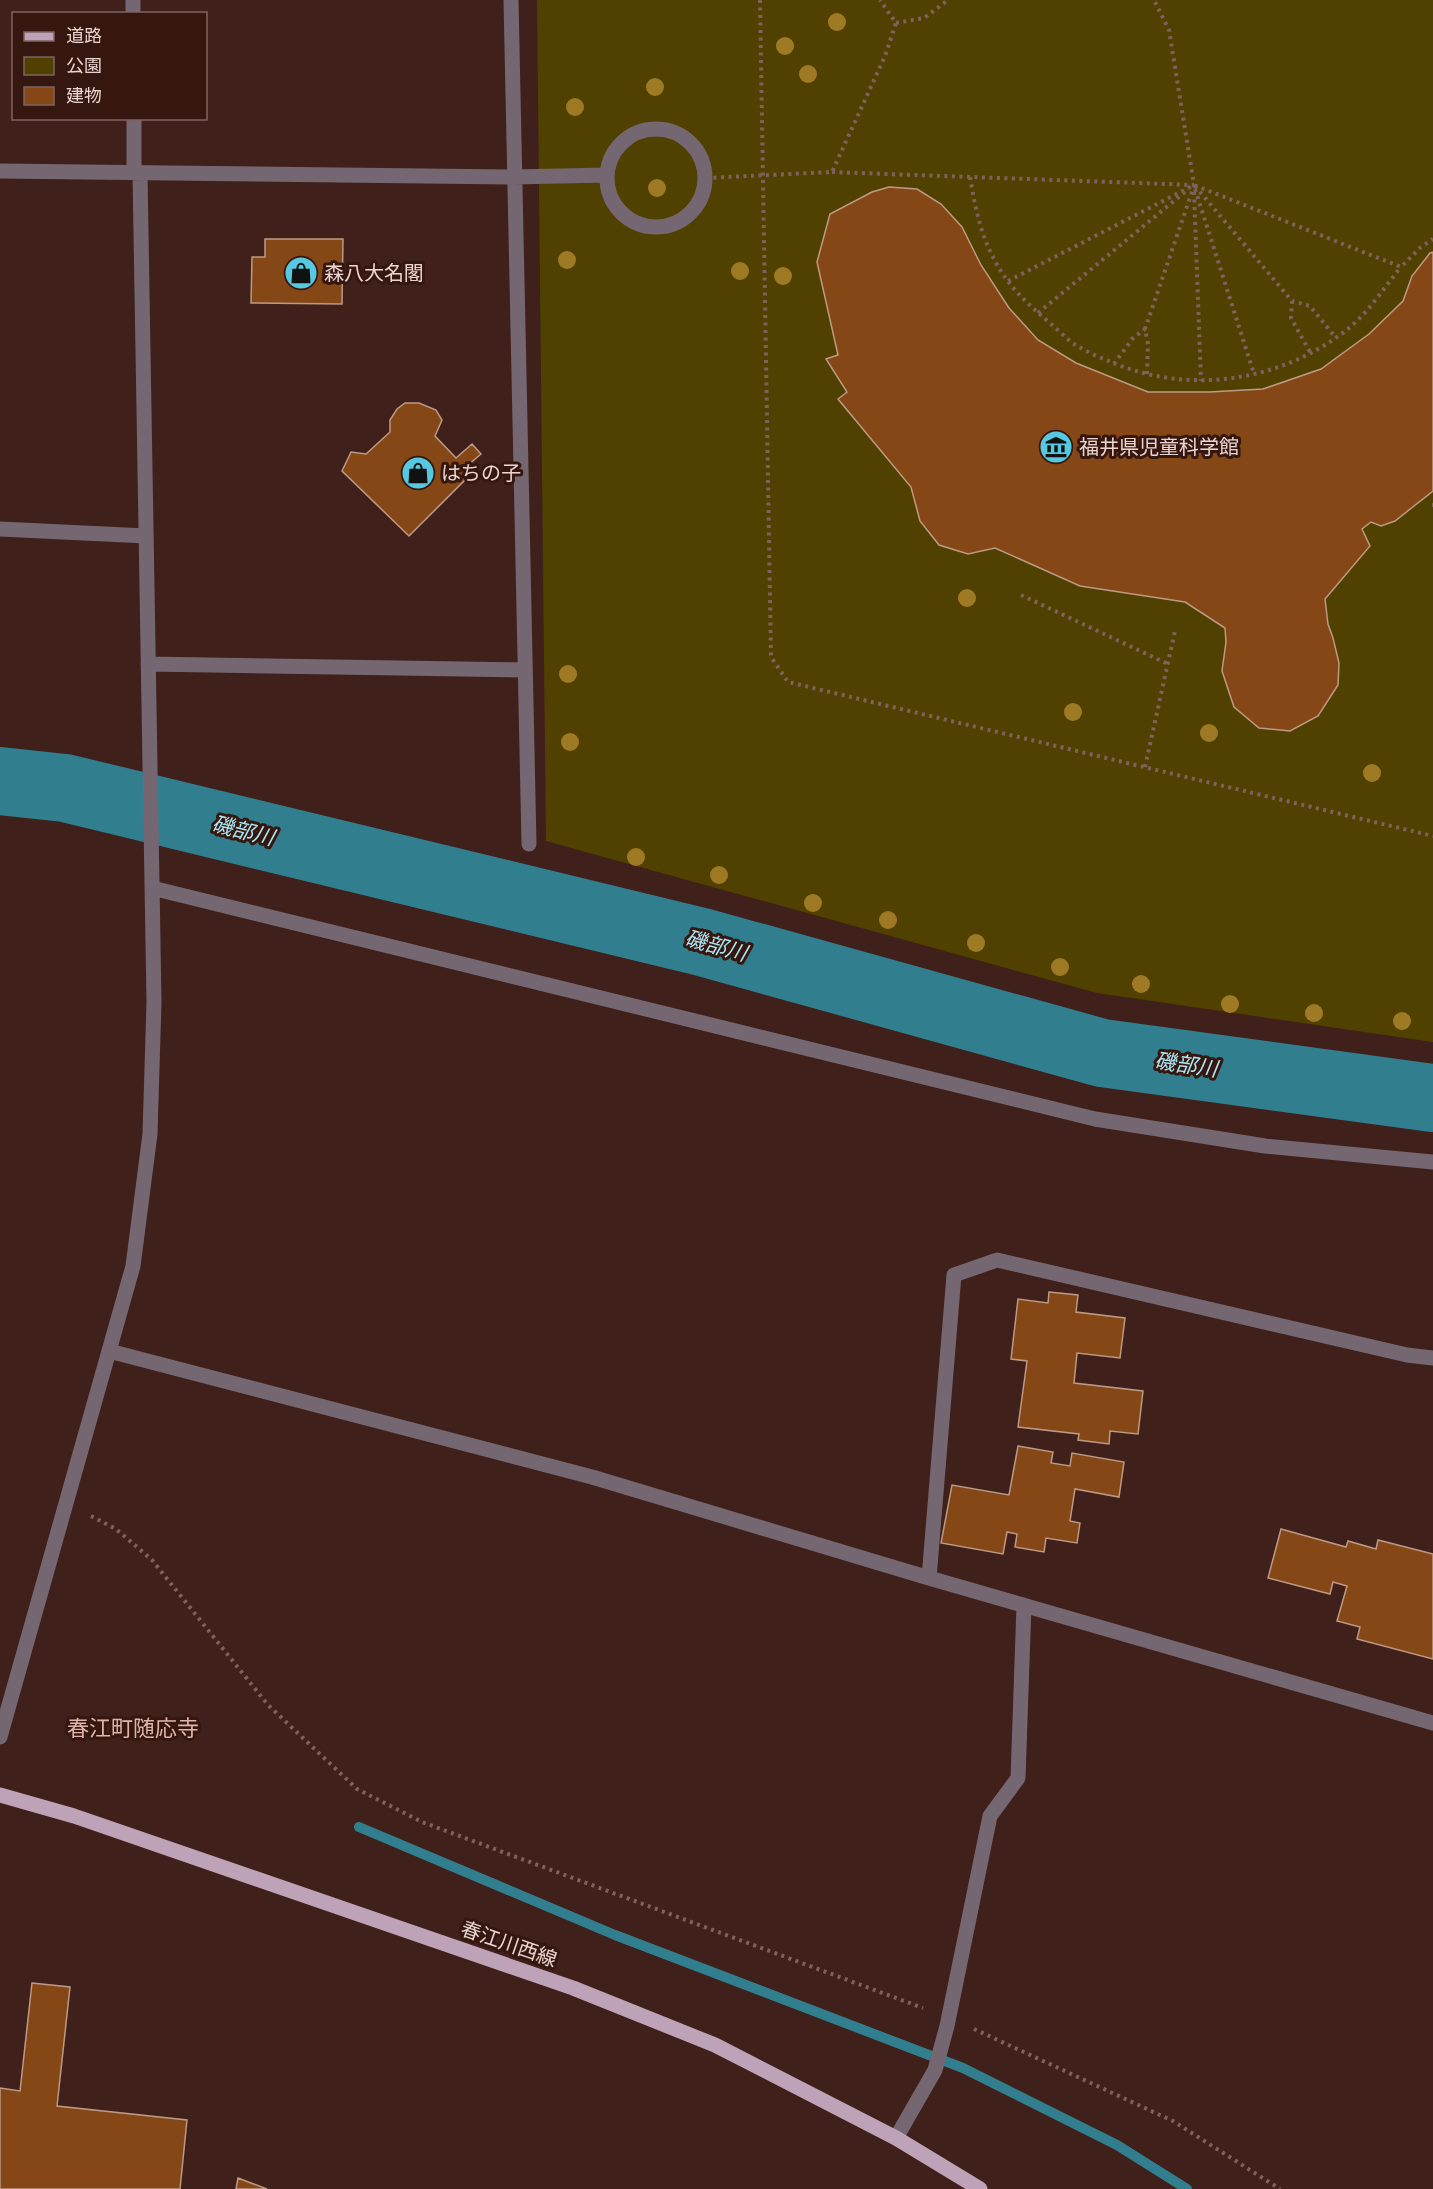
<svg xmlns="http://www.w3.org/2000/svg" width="1433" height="2189" font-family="'Space Grotesk','Noto Sans JP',sans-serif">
	<rect width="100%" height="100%" fill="#40201a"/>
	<path fill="#514100" d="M537,0h896v1042l-336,-49 -551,-152z"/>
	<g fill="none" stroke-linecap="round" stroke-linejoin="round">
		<path stroke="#317f8e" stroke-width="10" d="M359,1827l256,108 348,133 154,77 70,44"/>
		<path stroke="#317f8e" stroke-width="68" d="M0,781l65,7 637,154 400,111 331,45"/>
	</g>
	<path fill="#864717" stroke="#bc9a85" stroke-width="1.5" d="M889,187l28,2 24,15 21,23 19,38 28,43 29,32 38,23 72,29h61l54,-3 58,-20 48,-35 34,-33 9,-25 18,-23 3,-1v239l-38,30 -14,5 -10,-4 -9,7 8,17 -45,53 3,25 5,14 6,25 -1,22 -20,31 -28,15 -31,-3 -25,-21 -12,-36 4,-29 -1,-14 -40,-26 -105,-16 -85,-38 -27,6 -29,-9 -19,-24 -9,-34 -73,-88 9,-7 -21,-33 12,-4 -21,-93 13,-48 42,-22z
		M265,239h78l-1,65 -91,-1 1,-46h13z
		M405,403h14l17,7 6,10 -7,16 21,22 16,-14 9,10 -15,13 3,9 -60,60 -67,-65 9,-19 15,2 24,-22v-12l7,-11z
		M1049,1292l29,3 -2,17 49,6 -5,40 -43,-5 -3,30 69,8 -5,43 -28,-3 -1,13 -31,-4 1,-6 -61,-7 9,-66 -16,-2 7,-60 30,4z
		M1018,1446l35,6 -2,11 19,3 2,-13 52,9 -5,35 -44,-8 -5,32 10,2 -3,20 -31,-5 -2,14 -29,-5 2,-13 -10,-2 -4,22 -62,-11 11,-58 57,10z
		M1281,1529l65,18 2,-6 28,8 2,-9 55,14v105l-76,-20 3,-12 -23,-6 10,-35 -14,-4 -3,12 -62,-16z
		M32,1983l38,4 -13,119 130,14 -7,69h-180v-101l20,3z
		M238,2178l29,11h-31z"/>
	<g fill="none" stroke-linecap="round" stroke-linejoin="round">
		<path stroke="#7e615c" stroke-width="4" stroke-dasharray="3 4.5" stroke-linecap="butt" d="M760,0l11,657 17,25 645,154
			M896,23l28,-5 24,-18
			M832,172l362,13 -25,-155 -15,-30
			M970,177c5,29 10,56 24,82 15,29 33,44 57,65 6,5 13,12 20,18 12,8 27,15 40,20 77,33 167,20 233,-30 23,-17 39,-43 57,-65
			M706,178l126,-6 53,-116 11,-33 -16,-23
			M1195,186l97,115 18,5 26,32
			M1195,189l59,185
			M1194,192l7,189
			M1008,281l186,-96 207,82 20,-20 12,-8
			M1292,301l-1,17 20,36
			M1038,313l148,-122
			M1114,364l19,-26 12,-9
			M1147,374l1,-30 -3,-15 49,-143
			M1432,505h1
			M1021,595l147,69
			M1145,767l30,-136
			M91,1516l25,13 36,31 116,145 89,84 65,33 501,186
			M974,2029l199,92 107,68"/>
		<path stroke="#746771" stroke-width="15" d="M133,0v14
			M511,0l18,844
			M134,118v55
			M607 178a49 49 0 1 1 98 0a49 49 0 1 1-98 0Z
			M0,171l514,6 92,-2
			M0,529l146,7
			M148,664l377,6
			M152,888l943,231 170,27 168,16
			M109,1351l483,126 337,101 504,145
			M929,1578l25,-303 43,-15 410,95 26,3
			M0,1737l133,-471 17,-132 4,-132 -14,-829
			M896,2138l39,-68 12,-44 43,-210 28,-38 6,-173"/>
		<path stroke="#bea3b8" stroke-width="15" d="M0,1795l74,21 499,172 142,57 181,93 84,51"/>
	</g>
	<g fill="#9f7a24">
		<circle cx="837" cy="22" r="9"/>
		<circle cx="785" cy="46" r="9"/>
		<circle cx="808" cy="74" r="9"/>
		<circle cx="655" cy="87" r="9"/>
		<circle cx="575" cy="107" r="9"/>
		<circle cx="657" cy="188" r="9"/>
		<circle cx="567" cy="260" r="9"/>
		<circle cx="740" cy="271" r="9"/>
		<circle cx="783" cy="276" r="9"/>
		<circle cx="967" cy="598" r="9"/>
		<circle cx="568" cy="674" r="9"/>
		<circle cx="1073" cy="712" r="9"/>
		<circle cx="1209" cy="733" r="9"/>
		<circle cx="570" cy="742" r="9"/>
		<circle cx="1372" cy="773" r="9"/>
		<circle cx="636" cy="857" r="9"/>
		<circle cx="719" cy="875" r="9"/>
		<circle cx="813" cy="903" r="9"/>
		<circle cx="888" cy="920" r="9"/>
		<circle cx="976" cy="943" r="9"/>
		<circle cx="1060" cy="967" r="9"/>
		<circle cx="1141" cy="984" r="9"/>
		<circle cx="1230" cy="1004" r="9"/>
		<circle cx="1314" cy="1013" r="9"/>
		<circle cx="1402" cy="1021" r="9"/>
	</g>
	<defs>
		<symbol id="shop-disc" viewBox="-11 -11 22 22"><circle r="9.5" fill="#56c9e0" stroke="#351710"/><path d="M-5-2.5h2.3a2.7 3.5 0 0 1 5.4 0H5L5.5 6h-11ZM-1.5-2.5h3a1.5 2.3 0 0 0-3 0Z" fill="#111"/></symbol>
		<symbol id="museum-disc" viewBox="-11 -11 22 22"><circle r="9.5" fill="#56c9e0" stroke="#351710"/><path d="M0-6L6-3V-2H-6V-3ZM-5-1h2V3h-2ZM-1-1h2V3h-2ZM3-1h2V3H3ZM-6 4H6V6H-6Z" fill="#111"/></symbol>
	</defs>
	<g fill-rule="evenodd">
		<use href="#shop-disc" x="282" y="254" width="38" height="38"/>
		<use href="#museum-disc" x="1037" y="428" width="38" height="38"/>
		<use href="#shop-disc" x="399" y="454" width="38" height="38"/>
	</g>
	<g text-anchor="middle" stroke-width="6" stroke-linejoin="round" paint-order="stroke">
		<g font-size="20" fill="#ebd5d0" stroke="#351710" text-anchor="start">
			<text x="324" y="280">森八大名閣</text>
			<text x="1079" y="454">福井県児童科学館</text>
			<text x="441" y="480">はちの子</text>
		</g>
		<g font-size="20" fill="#ebd5d0" stroke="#351710">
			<text transform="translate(509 1944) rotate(19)" y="7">春江川西線</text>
		</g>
		<g font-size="21" font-style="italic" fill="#abe8f5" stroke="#351710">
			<text transform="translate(243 831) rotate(14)" y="7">磯部川</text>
			<text transform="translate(716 946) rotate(15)" y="7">磯部川</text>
			<text transform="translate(1186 1065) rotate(8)" y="7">磯部川</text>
		</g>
		<g font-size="22" fill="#deb4ab" stroke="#351710">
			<text x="133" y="1736">春江町随応寺</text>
		</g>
	</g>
	<rect x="12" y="12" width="195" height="108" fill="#351710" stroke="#7e635d" stroke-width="1.5"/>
	<rect x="24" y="32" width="30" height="9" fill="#bea3b8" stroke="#7e635d" stroke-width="1.5"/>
	<text x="66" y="42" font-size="18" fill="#ebd5d0">道路</text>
	<rect x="24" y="57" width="30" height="18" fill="#514100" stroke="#7e635d" stroke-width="1.5"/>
	<text x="66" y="72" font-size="18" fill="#ebd5d0">公園</text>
	<rect x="24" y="87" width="30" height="18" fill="#864717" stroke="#7e635d" stroke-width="1.5"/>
	<text x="66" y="102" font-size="18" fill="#ebd5d0">建物</text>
</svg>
